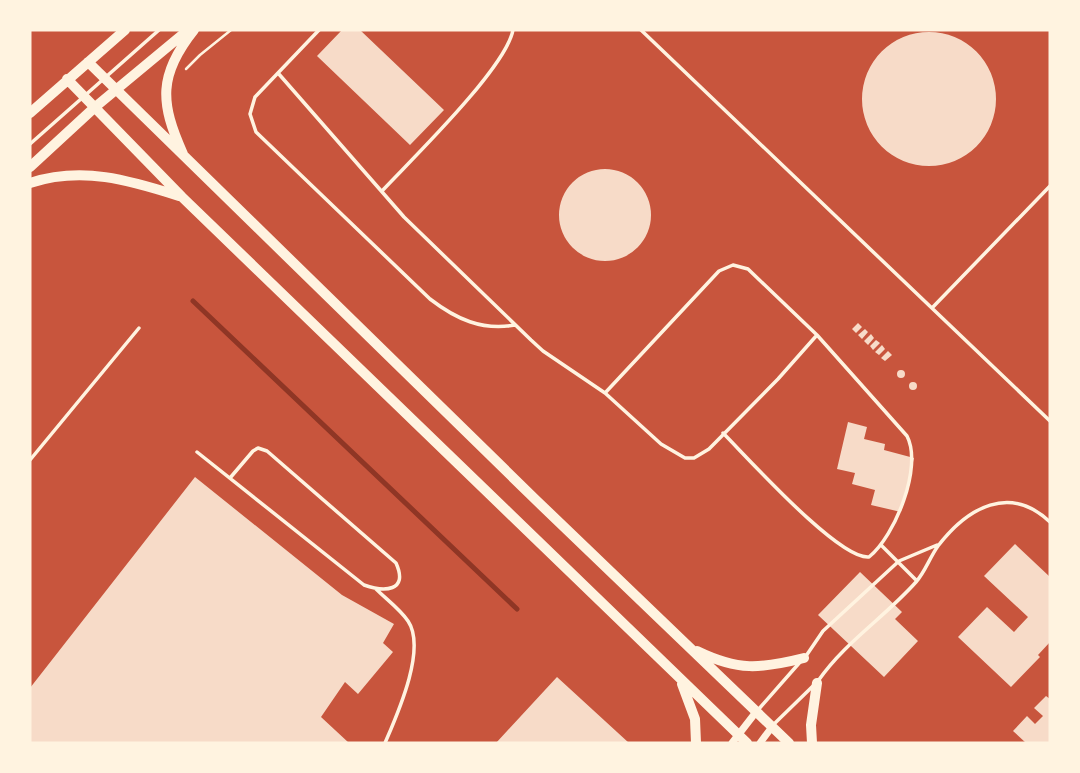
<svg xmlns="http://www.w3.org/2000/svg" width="1080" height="773" font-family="Rubik,sans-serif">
	<rect width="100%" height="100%" fill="#c8553d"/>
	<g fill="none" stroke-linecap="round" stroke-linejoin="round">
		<path stroke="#8f3625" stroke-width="5" d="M193,301l324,308"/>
	</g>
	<path fill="#f7dbc8" d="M342,30h18l84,80 -34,35 -93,-89z
		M862 99a67 67 0 1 1 134 0a67 67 0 1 1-134 0Z
		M559 215a46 46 0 1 1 92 0a46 46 0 1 1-92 0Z
		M858,323l4,4 -6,6 -4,-4z
		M865,329l3,3 -6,7 -4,-4z
		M871,334l3,4 -6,7 -4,-4z
		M876,340l4,3 -7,7 -3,-4z
		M882,345l3,4 -6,6 -4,-3z
		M888,351l4,4 -7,6 -4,-3z
		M897 374a4 4 0 1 1 8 0a4 4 0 1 1-8 0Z
		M909 386a4 4 0 1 1 8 0a4 4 0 1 1-8 0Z
		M848,422l19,5 -3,12 21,5 -1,6 30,8 -13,54 -30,-7 4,-15 -23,-6 3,-11 -18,-4z
		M195,477l147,118 52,29 -11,19 10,9 -35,42 -13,-12 -24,35 28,26h-319v-55z
		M1015,544l35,33v65l-12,13 2,2 -29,30 -53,-50 29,-30 27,25 14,-15 -44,-41z
		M860,572l42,40 -7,7 23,22 -34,36 -66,-62z
		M557,677l72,66h-133z
		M1046,696l4,3v44h-24l-13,-12 14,-15 8,8 8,-8 -9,-8z"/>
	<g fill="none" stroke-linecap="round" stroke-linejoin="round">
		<path stroke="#fff3e0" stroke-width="2.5" d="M186,69l14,-14 31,-25"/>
		<path stroke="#fff3e0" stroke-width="3.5" d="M319,30l-64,67 -5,17 6,18 174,167c26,20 52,32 85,26
			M641,30l409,391
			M278,73l126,144 127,123 12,11 62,42 56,51 24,14h9l15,-9 69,-70 39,-44
			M30,144l129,-114
			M382,191c30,-32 124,-123 131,-161
			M932,308l118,-122
			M605,393l114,-122 14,-6 15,4 69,66 90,101c16,31 -12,100 -38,121 -30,3 -122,-100 -146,-124
			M197,452l167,133c20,7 45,7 32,-22l-129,-112 -9,-3 -5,3 -23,27
			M30,460l109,-132
			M881,545l35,35
			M376,589c10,10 24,20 32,32 19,28 -11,94 -23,122
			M806,656l17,-25 76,-70 38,-16
			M818,681c27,-39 67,-64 98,-99 9,-10 14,-25 22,-36 30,-39 72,-62 112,-24
			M757,711l44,-50
			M773,725l40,-39"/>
		<path stroke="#fff3e0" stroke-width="7" d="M732,743l24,-31
			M760,743l12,-16"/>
		<path stroke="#fff3e0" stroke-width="10" d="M88,62l449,439 252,242
			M67,79l115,118 565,546
			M30,113l95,-83
			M183,154c-23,-51 -25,-79 11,-124
			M30,167l64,-59 94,-78
			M30,183c52,-17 99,-3 149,13
			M697,651c41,20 63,18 107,7
			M682,684l13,35 1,24
			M812,743l-1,-18 6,-42"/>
	</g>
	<rect width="1080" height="773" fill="none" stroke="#fff3e0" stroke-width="63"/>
</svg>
